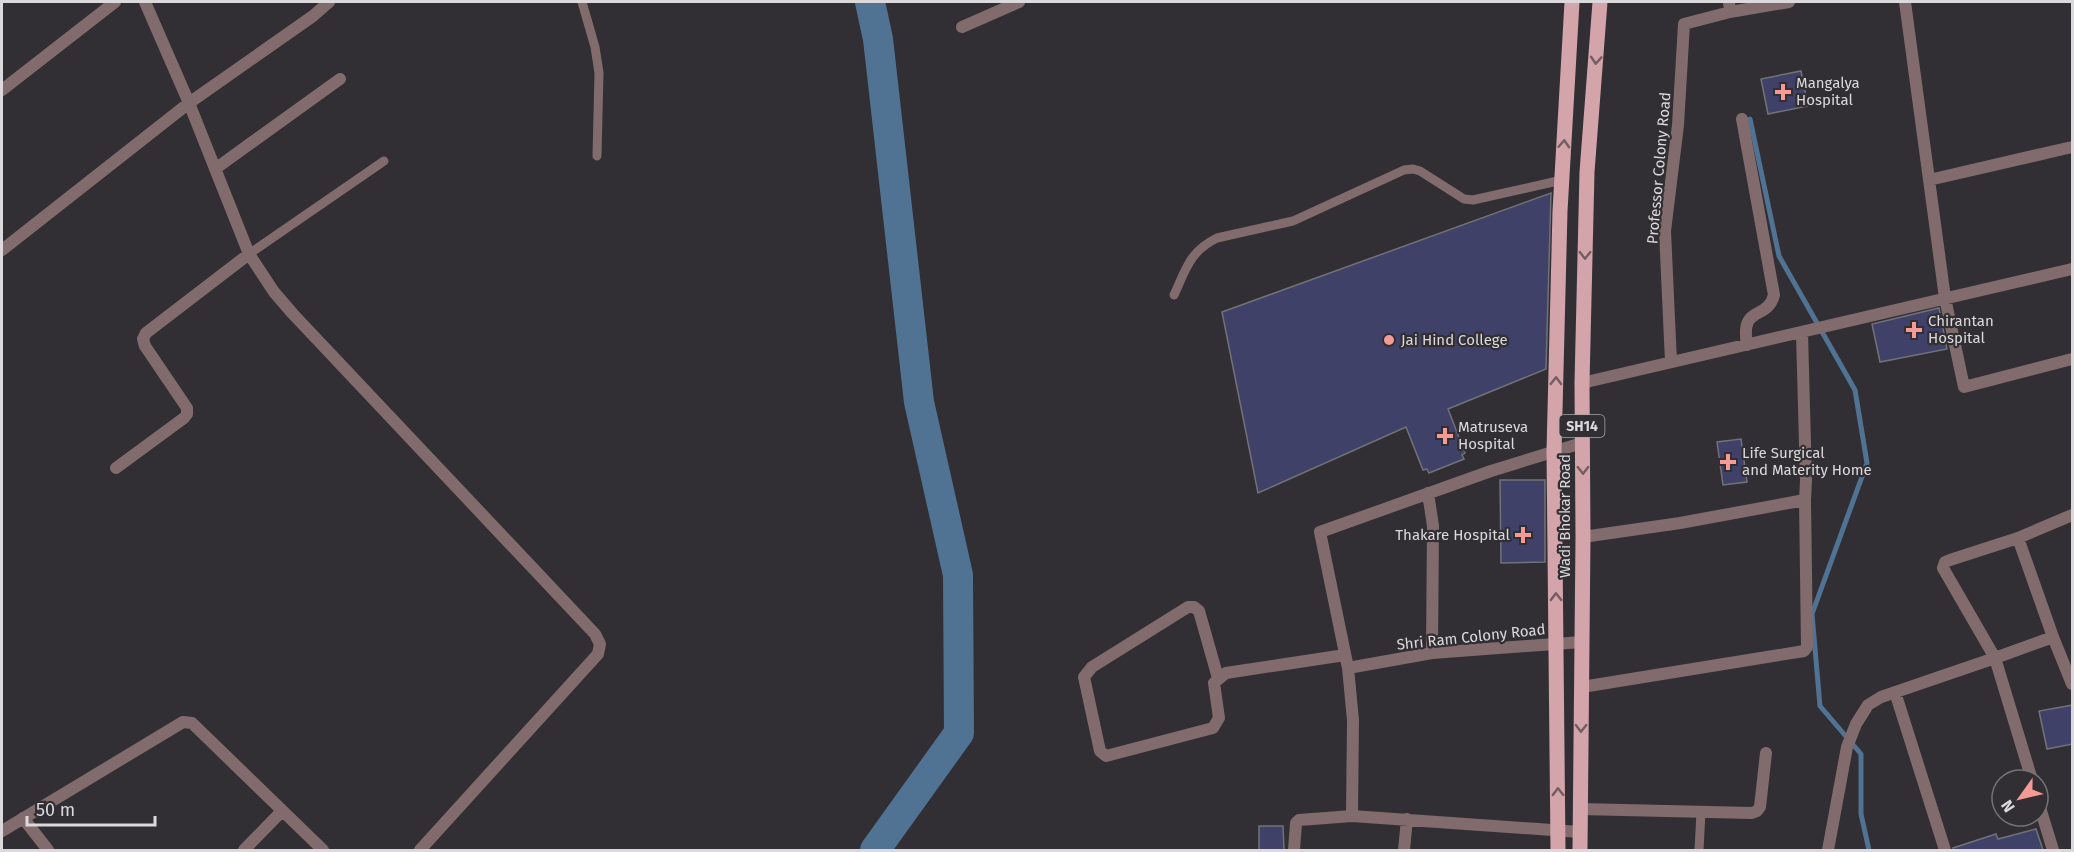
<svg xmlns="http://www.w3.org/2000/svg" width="2074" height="852" font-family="'Fira Sans',sans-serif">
	<rect width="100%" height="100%" fill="#312f33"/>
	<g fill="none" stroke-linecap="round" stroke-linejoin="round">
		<path stroke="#507293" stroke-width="5" d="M1750,119l29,137 76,134 12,73 -55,151 8,92 41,48v60l8,36"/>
		<path stroke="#507293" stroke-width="30" d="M870,2l8,37 41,363 39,173 1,158 -84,117"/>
	</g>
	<path fill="#404168" stroke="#717277" stroke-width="1.5" d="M1801,71l7,35 -40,8 -7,-35z
		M1551,193l-5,176 -98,40 17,44 -3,2 2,4 -35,14 -2,-4 -4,1 -17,-43 -148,66 -36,-181z
		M1939,308l8,41 -67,13 -8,-38z
		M1741,439l6,43 -24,3 -6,-43z
		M1500,480h45v82l-44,1z
		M2073,705v39l-26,5 -8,-38z
		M1259,826h24l1,24h-25z
		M2036,829l7,21h-89l-1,-2 43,-14 2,5z"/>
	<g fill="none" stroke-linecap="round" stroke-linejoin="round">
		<path stroke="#826b6d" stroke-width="9" d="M582,2l13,45 4,26 -2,83
			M249,254l135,-93
			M1174,295c12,-26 16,-44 43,-57l76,-17 111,-51 9,-1 7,2 44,28 9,1 89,-20
			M1699,850l2,-38"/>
		<path stroke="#826b6d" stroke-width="12" d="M145,2l44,101 60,151 25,38 19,22 302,320 5,10 -2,10 -178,196
			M1729,2l1,10 59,-10
			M1905,2l40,296 19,89 108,-28
			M962,27l57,-25
			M2,90l113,-88
			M1742,119l32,176c-7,27 -34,8 -27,50
			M215,169l125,-90
			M1929,180l143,-33
			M2,250l187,-147 124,-87 16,-14
			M1671,362l-6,-131 13,-106 6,-101 46,-12
			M1582,383l490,-114
			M1582,443l-91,28 -171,61 28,136 84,-15 150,-11
			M116,468l68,-50 3,-4v-6l-42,-62 -2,-7 3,-6 103,-79
			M1428,493l5,33 -1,127
			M2072,515l-54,23 35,99 19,47
			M1583,537l97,-14 125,-23 1,-19 -4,-148
			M2018,538l-68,22 -5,2 -2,6 52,90 58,-21
			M1348,668l5,52 -1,96 228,16
			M1218,678l-19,-67 -5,-4h-6l-96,60 -8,10 16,74 6,5 107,-28 6,-10 -5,-35 12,-10 119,-18
			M1582,687l222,-36 3,-4 -2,-147
			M1895,692l50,158
			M2038,801l15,49
			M1580,809l172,4 5,-2 3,-4 6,-54
			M23,818l25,32
			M2,831l181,-109 9,1 131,127
			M244,850l37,-38
			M1294,850l2,-27 3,-3 53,-4
			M1404,850l3,-31
			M1828,850l19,-103 9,-23 12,-19 13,-8 114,-39 37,122"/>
		<path stroke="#d3a4a9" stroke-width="15" d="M1558,850l-4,-399 6,-240 12,-209
			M1580,850l3,-313 -1,-154 5,-211 13,-170"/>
	</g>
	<defs><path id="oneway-chevron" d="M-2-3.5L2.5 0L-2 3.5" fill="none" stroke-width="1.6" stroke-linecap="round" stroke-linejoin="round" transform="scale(1.5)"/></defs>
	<g stroke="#725e62">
		<use href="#oneway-chevron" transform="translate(1596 60) rotate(94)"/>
		<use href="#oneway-chevron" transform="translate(1564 144) rotate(-87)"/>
		<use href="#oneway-chevron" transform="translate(1585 255) rotate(91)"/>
		<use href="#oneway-chevron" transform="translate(1556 381) rotate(-89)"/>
		<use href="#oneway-chevron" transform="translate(1583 470) rotate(89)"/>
		<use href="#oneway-chevron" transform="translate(1556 597) rotate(-91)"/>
		<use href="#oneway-chevron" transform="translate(1581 728) rotate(91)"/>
		<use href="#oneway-chevron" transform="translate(1558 792) rotate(-91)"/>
	</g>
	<g fill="#f59b96" stroke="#312f33" stroke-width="2">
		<path d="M1780 83h6v6h6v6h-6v6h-6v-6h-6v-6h6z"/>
		<path d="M1911 321h6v6h6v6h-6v6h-6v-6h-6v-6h6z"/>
		<circle cx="1389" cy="340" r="6"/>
		<path d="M1442 427h6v6h6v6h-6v6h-6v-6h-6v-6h6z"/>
		<path d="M1725 453h6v6h6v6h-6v6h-6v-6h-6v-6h6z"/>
		<path d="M1520 526h6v6h6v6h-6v6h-6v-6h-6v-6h6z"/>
	</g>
	<g text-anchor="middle" stroke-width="4.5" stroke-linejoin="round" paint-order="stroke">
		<rect fill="#312f33" stroke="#a8a6a9" stroke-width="1.5" x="1559.5" y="415" width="45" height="22" rx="4.5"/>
		<g font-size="14" font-weight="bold" fill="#dbd9db">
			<text x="1582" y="431">SH14</text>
		</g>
		<g font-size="15" fill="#dbd9db" stroke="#312f33" text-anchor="start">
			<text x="1796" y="88">Mangalya<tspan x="1796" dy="17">Hospital</tspan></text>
			<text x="1928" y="326">Chirantan<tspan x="1928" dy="17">Hospital</tspan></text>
			<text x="1401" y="345">Jai Hind College</text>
			<text x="1458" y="432">Matruseva<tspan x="1458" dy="17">Hospital</tspan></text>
			<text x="1742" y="458">Life Surgical<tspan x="1742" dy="17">and Materity Home</tspan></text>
			<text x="1510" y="540" text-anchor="end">Thakare Hospital</text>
		</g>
		<g font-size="15" fill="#dbd9db" stroke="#312f33">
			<text transform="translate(1659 168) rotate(-85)" y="5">Professor Colony Road</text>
			<text transform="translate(1565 516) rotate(-90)" y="5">Wadi Bhokar Road</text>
			<text transform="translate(1471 637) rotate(-6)" y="5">Shri Ram Colony Road</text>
		</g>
	</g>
	<rect width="2074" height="852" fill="none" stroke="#dbd9db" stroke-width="6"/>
	<g transform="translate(2020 798) rotate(236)"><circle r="28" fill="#312f33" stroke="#757376" stroke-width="1.5"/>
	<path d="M0-4.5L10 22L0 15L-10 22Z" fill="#f59b96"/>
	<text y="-9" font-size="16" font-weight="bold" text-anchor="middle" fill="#dbd9db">N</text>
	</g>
	<path d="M27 816v9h128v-9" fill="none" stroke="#dbd9db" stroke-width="3"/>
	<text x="36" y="816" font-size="18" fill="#dbd9db" stroke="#312f33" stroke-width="4.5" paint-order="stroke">50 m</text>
</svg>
